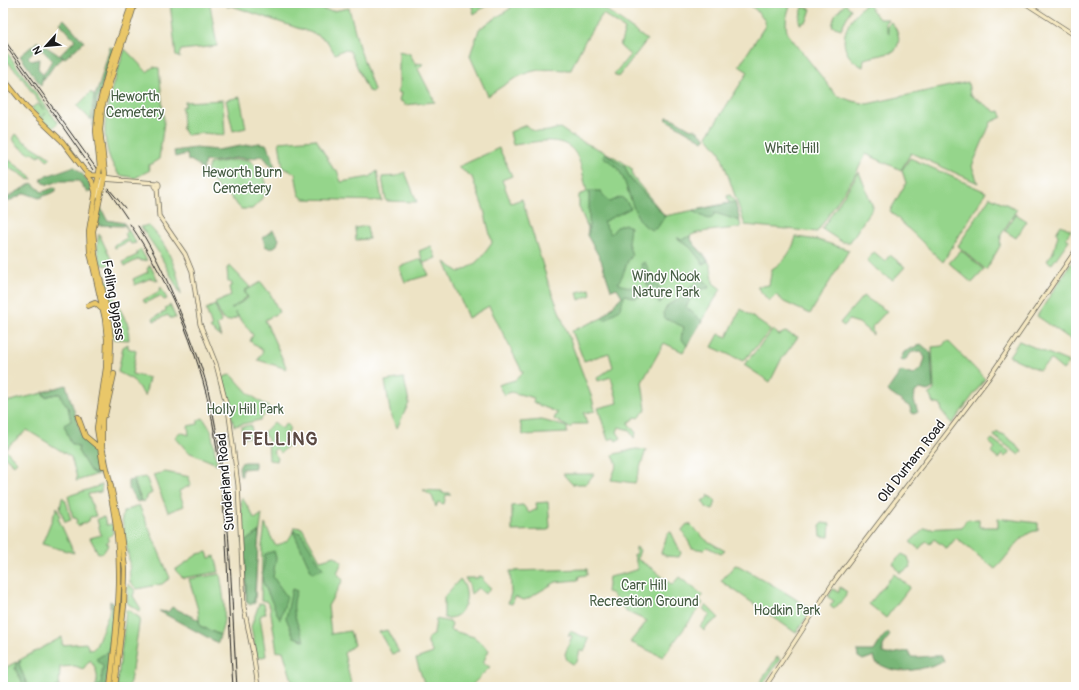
<svg xmlns="http://www.w3.org/2000/svg" width="1079" height="690" font-family="Pangolin,sans-serif">
	<rect width="100%" height="100%" fill="#fff"/>
	<filter id="ink" filterUnits="userSpaceOnUse"><feTurbulence type="fractalNoise" baseFrequency=".025" numOctaves="2"/><feDisplacementMap in="SourceGraphic" scale="8" xChannelSelector="R" yChannelSelector="G"/><feConvolveMatrix kernelMatrix="1 2 1 2 8 2 1 2 1" color-interpolation-filters="sRGB"/></filter>
	<filter id="wash" filterUnits="userSpaceOnUse"><feTurbulence type="fractalNoise" baseFrequency=".012" numOctaves="4" result="noise"/><feDisplacementMap in="SourceGraphic" scale="16" xChannelSelector="R" yChannelSelector="G"/><feGaussianBlur stdDeviation="0.9" result="paint"/><feColorMatrix in="noise" values="0 0 0 0 0 0 0 0 0 0 0 0 0 0 0 0 0 1.4 0 .05"/><feComposite in="paint" operator="in"/></filter>
	<g filter="url(#wash)">
		<rect width="100%" height="100%" fill="#ede3c5"/>
		<path fill="#95d58b" stroke="#587854" d="M170,3l40,1 7,42 -36,4 -2,5 1,3 -4,-2z
			M227,3h93l4,7 9,1 16,-3 10,39 15,43 -1,2 -5,-1 -18,-40 -7,-1 -8,4 -8,-13 -12,-7 -83,-28 -5,1z
			M471,3h19l-16,11z
			M508,3h89l50,37 -29,37 -4,-3 16,-19 -10,-9 5,-17 -22,-15c-13,17 -24,36 -32,56 -13,0 -28,-2 -41,2 -15,5 -29,15 -42,24l-18,-40c2,-9 7,-18 9,-27l32,-21z
			M747,3h44c-4,11 -7,20 -3,31l48,61 16,6 15,3 101,-22 2,13 26,17 4,-1 2,6 -11,5 -19,44 6,17 -67,-30 -10,17 -35,-16 -12,23 -37,55 -72,-7 -25,-73 -13,-16 41,-64 -9,-6 26,-40v-5l-9,-11z
			M867,3l12,16h9l-3,4 4,11 -2,-9 4,-3c8,10 11,19 3,30l-30,7 -1,8c-32,-16 -18,-47 4,-64z
			M845,4l6,5 -10,20 -9,-3 3,-11z
			M803,7l8,2 -4,12 -7,3 -1,-4z
			M3,47l55,76 -6,6 -11,-10 5,-6 -6,5 -9,-10 7,-4 6,6 -24,-35 -17,-18z
			M125,49l22,23 6,-5 6,1 5,54 -5,37 -11,7 2,4 -15,8 -16,-3c-28,-39 -8,-85 6,-126z
			M399,51l11,3 7,13 -1,-4 7,1 -5,5 17,33 -31,3 -1,-3 -4,-1 2,-8 -4,-1 2,-4z
			M91,92l3,3 -3,25 -14,-14z
			M240,97l6,31 -13,3 -7,-31z
			M223,100l2,35 -23,-2 -16,2 -3,-5 -1,-23 3,-1v-4z
			M526,125c9,11 22,6 34,3 22,17 51,23 72,41l1,8 32,39 64,-13 -2,-7 3,-1 5,7 6,25c-13,3 -42,3 -51,9 2,9 10,13 15,20 6,7 8,19 8,27l8,6 -38,63 -19,-9 -22,39 4,28 -8,8 -2,-1 -8,6 8,10 -2,5 -5,-8 -10,-3 -2,5 4,6 -5,3 -2,-3 -6,2 -10,-32 20,-5 -7,-26 -13,4 -1,-3 16,-11 -4,-14 -25,8 -12,-30 30,-13 20,-22 -5,-8 -6,2 -10,-31 -14,-24 1,-7 -9,-21v-12l8,-3c-3,-11 -5,-28 -11,-38 -13,-21 -43,-11 -63,-9l-3,-13z
			M16,134l9,8 26,16 -3,3 -7,-7 -2,3 -8,-5 -1,2 -14,-10 -3,-5z
			M316,139l18,31h3l4,12 29,-5 7,-6 5,30 -78,-2 -5,-4 -4,-22 -12,-5 -4,-26z
			M499,148l13,28 -10,4 9,23 11,-4 26,83 44,116 3,13 -11,2 3,11h-14l-3,4 -16,-9 3,-6c-8,-5 -16,-6 -24,-11l1,-4 -23,-6 -7,3 -6,-10 17,-5 8,-7 -34,-67 -21,12 -23,-56 14,10c18,-7 22,-14 33,-29l-8,-33 -12,-33 -14,-10z
			M910,158l76,34 -43,70 -53,-51 16,-28 -4,-13z
			M9,160l22,16 1,3 -3,1 -8,-6 -18,-9v-3z
			M232,160h17c21,18 24,30 3,49h-11l-15,-17 -6,-1 -13,-19 2,-8z
			M405,172l12,30 -31,-1 -4,-24 15,-1z
			M859,172l14,35 -23,35h-8l-20,-13z
			M990,197l27,12 -16,26 -1,11 -14,24 -28,-24z
			M1016,214l11,7 -11,17 -11,-7z
			M125,224l11,19 -5,1 -2,-3 -14,7 -1,-3 13,-7 -2,-5 3,-3 -4,-5z
			M148,225c18,16 31,47 33,70l-22,-42 -18,-26z
			M1061,225l10,5 -5,8 3,2 -17,24 -5,-3 7,-11 4,-15 -2,-2z
			M367,226l2,13 -13,1 -1,-12z
			M99,234l14,29 -7,3 -6,-3c-2,-10 -4,-19 -1,-29z
			M796,237l22,3 31,10 -39,64 -26,-12 -8,-7 -7,6 -12,-14 12,-2 3,-16c13,-8 20,-18 24,-32z
			M431,246l5,12 -12,5 -5,-12z
			M140,249l7,11 -6,1 -2,-2 -14,7 -2,-4 14,-7v-3z
			M961,250l23,20 -12,13 -23,-20z
			M874,252l11,9 5,-6 15,12 -12,13c-14,-7 -16,-10 -26,-20z
			M1076,256v87l-39,-27z
			M421,259l8,16 -24,7 -6,-15z
			M150,265l8,16 -7,-3 -16,7 -2,-6 15,-7 -1,-3z
			M230,266l20,21 -6,4 3,6 -16,12 17,-11 -3,-7 16,-9 10,13 8,17 -14,8 22,49 -29,-9 5,-9 -13,-10 3,-6 -18,-23 3,5 -9,4 -7,-2 -7,-16 16,-7 -2,-9 3,-2 -1,-3h-3l-1,-14z
			M116,276l2,3 -10,6 20,40 1,15 -15,-1v-12l-9,-45z
			M161,287l6,12 -3,1 -4,-4 -15,7 -2,-3 15,-8z
			M590,289l1,6 -12,5 -2,-8z
			M863,296l24,15 -15,16 1,8 -14,-12 -10,-3 -5,6 -4,-3z
			M170,305l6,13h-6l-2,-3 -14,6 -1,-3 13,-7 -1,-3z
			M215,305l6,17 -4,3 4,12 -11,-9 2,-1 -6,-18z
			M741,309l30,21 -28,31 -31,-14 7,-13 8,3z
			M773,330l6,5 6,-3 13,5 -17,23 -11,22 -26,-17z
			M948,341l37,38 -33,45 -10,-12 -1,-7 -8,-2 -4,-9 5,-4 -2,-43 10,-1z
			M1019,341l50,21 -6,8 -12,-10 -12,10 -30,-14z
			M128,344v4l8,3 -4,23 17,4 -4,18 -12,-16 -15,-8 5,-25z
			M231,374l18,20 21,14 -10,12 -26,6 -12,-48z
			M404,378l5,25 -12,25 -6,-11 -6,-36z
			M3,392l3,10 37,-9 2,4 11,-3h5l7,13 3,14 -4,3 4,19 8,4 -1,4 12,19 5,4 5,-3 2,2 -26,8 1,-3 -6,-21 -44,-27 -22,19 12,13 -3,3 -11,-10v-20l2,-3 -2,-3z
			M203,418l8,12 6,34 -29,-12 -13,-15 5,-5 9,3 -1,-9 10,-2v-4z
			M542,420l25,7v6l-44,2 -3,-13z
			M274,422l8,7 4,-6 4,4 -2,7 -4,5 4,6 -7,8 -5,-5 -3,4 5,6 -1,3 -8,-1 -1,-21 -5,-6z
			M251,425l2,12 -10,1 -2,-11z
			M997,432l4,3 2,-1 14,11 -1,1 6,5 -3,4 -25,-19z
			M992,439l18,13 -5,5 -3,-3 -4,5 -7,-6 4,-5 -6,-6z
			M636,449l10,1 -11,33 -24,-3 6,-16 -4,-8 2,-2z
			M165,472l25,5 -2,2 3,6 -12,6 5,15 -16,6 -15,-37z
			M563,474h31l-8,10h-14z
			M146,477l6,16 -5,3v3l-5,3 -9,-23z
			M102,485l-1,7 -13,2 8,22 -6,1 -1,4 -11,5 -3,-3 2,-1 -1,-4h-3l-5,-22z
			M423,490l19,1v2h8v2h-4l-2,9 -6,-2 -2,5 -4,-11z
			M708,495l8,6 -3,9 -6,-2 -5,-7 7,-4z
			M62,497c6,3 6,16 9,23l-6,2 -5,-13z
			M241,499h2l12,20 7,-5 -5,38 -2,51 -5,2 -4,-3z
			M548,502l2,25 -2,3 -36,1v-25l11,-1 6,8 8,-4 -1,-6z
			M139,505l31,73 -8,6 -25,5 -7,-7 -1,-22 -7,-41 1,-7z
			M57,507l3,10 -2,1 16,35 -32,-9z
			M104,517l2,8 7,-1v9l-5,5 2,2 -4,3 3,1 -6,9h-5l-8,-15 11,-3 -4,-16z
			M998,518l40,5v8c-15,-2 -32,29 -43,38l-39,-31 -9,11 -13,-10 -4,5 -4,-3 -7,8 -9,-7 14,-13 38,-2 4,-7 13,-1v8h19z
			M822,523l8,1 -1,13 -8,-1 -1,-11z
			M265,524l10,21c11,-1 17,-7 19,-18l8,1 18,32 15,-4 7,6 -5,11 6,7 -15,26 3,28 19,-3 4,14 -10,8 8,34h-58l-11,-36 -6,1 -7,-45 -4,-6 -5,-1 1,-54z
			M687,524l4,1 15,15 19,11 -4,3 -14,-7 -3,3 -12,-2 -10,-18z
			M671,532l10,21 -2,4 -13,-1 -5,-3 7,-20z
			M636,547l4,3 -3,9 16,10 19,16 7,-8 24,18 -4,4 4,4 -40,54 -33,-15 17,-21 -22,-10 -14,-18 -4,-1 2,-15 14,-3 15,-5 -4,-14 2,-1z
			M207,552l2,6 6,-2 4,16 -36,6 -8,-8 23,-16z
			M902,554l6,3 3,10 -11,6 -7,-10z
			M735,565l4,1c25,14 49,27 73,44l-16,23 -75,-52z
			M587,569v6l-8,1 -1,4 -22,2 -29,17 -3,1 -9,-3 -3,7 -4,-1 3,-10 -1,-22z
			M220,574c3,20 8,42 0,61l-20,-9 -2,-16 -9,-31z
			M894,574l16,13 -24,31 -17,-14z
			M478,576l5,1v4l8,7 -6,6 -7,-6 -7,6 -2,-9 -4,-7h13z
			M460,579c13,14 5,42 -16,39v-21z
			M128,584l7,6 -2,6 8,13 -2,2 -12,-8z
			M840,587l7,5 -2,2 1,2 -12,13 -4,-3 4,-5 -6,-4 5,-8 6,3z
			M110,601l3,2 3,13 -10,71h-11c5,-8 1,-21 -5,-27l-7,9 -8,-3 -15,1 -1,20h-43l-13,-5v-13l59,-32v8l24,-2 3,6 3,1 4,-4 13,-33z
			M262,603l2,1 2,9 -6,3 6,40 -9,2 -6,-31 8,-23z
			M706,605l13,13 -13,9 -2,4 -4,-4 10,-12 -7,-6z
			M128,610l12,8 -10,64 -2,5h-11l9,-76z
			M436,619l14,3 2,3 -2,5 24,7 15,13 -6,13 7,4 -20,20h-51l5,-4 -8,-24 17,-6 -5,-9v-6l6,-4z
			M387,630l12,22 -7,2 -13,-22z
			M570,631l19,8 -5,13 -4,-2 -3,12 -4,2 -6,-4 -2,-6 7,-18 -2,-1 -2,2z
			M777,657l3,2 -19,28h-4z"/>
		<path fill="#78b677" stroke="#4a694a" d="M64,19l20,23 -19,16 -5,-3 15,-15 -15,-17z
			M38,41l-1,7 -9,9 4,4 7,-2 -1,9 5,7 9,-15 -13,-13v-5l24,16 -8,6 -11,16 -1,-4 -2,10 -21,-30z
			M110,47l4,2 -17,54 -3,23h-2l3,-31 4,-9z
			M667,117l5,1 19,11 3,-1 12,10 -3,3 -38,-22z
			M259,143l7,1 6,11 4,17 -14,-17c-11,5 -14,3 -25,3 -11,1 -20,5 -32,3l-2,7 5,10 -11,-14 -7,-4 -2,1 -1,-7 -12,3 -1,-6 21,-3 22,2z
			M605,153l20,14 5,11 35,38 -7,11 -5,3c-21,-5 -23,-45 -35,-61 -4,-5 -9,-8 -15,-12z
			M72,167h3c8,8 15,13 17,25h-5l-8,-11h-20l-11,4 -6,-3 -1,-4z
			M32,183l10,9 14,-5v4l-17,7 -14,-5 -22,11v-4z
			M589,191h12l3,6 6,5 11,-5 5,4 5,7 -28,14 8,12 6,-7 8,-3 5,3 -2,16 4,12c-7,8 -7,19 -14,28 8,5 21,3 25,13l-8,2 -10,-3 -6,15 -14,10 -3,-2 20,-22 -5,-8 -6,2 -10,-30 -14,-25 2,-2z
			M735,202l5,19 -25,-8 -3,5 -4,1 -16,-8z
			M100,206l7,14 17,3 -1,3 -27,-1z
			M273,230l6,9 -2,6 -6,4 -6,-3 -2,-9z
			M690,236c3,11 13,16 18,25l-5,3 -12,-16 -14,-10 6,1z
			M645,262l9,20 10,11v5l-4,5c-10,-5 -16,-28 -19,-39z
			M701,277l6,6 2,5 -14,2 -9,17 16,14 -15,25 -6,-8 3,-11 -20,-9 -1,-5 5,-8 11,-6z
			M921,344l10,9 2,35 -5,3 -8,-2 -5,3 -1,9 4,11 -4,2 -3,-2 -1,-5 -23,-16 14,-20 12,4 9,-7 3,-10 -4,-7 -9,1 -8,9 -4,-1 4,-8z
			M66,385l16,51 13,11 5,24 -5,3 -5,-3 -12,-20 1,-4 -8,-4 -7,-18 7,-4 -3,-14 -7,-9v-4h-5l-11,3 -2,-5z
			M245,462h10v6l-13,1v7h-2l-1,-9 2,-4z
			M133,480l8,21 -4,1 -9,-15v-6z
			M293,531l8,2 22,36 -11,4z
			M259,532l-5,70h-7l-3,-60z
			M274,551l2,7 -3,19 14,20 -7,23 -18,-40 3,-26z
			M292,589l5,2c-8,19 0,32 8,50l-11,-4 -8,-19z
			M110,601l6,5c0,8 -3,17 -1,24l-9,57h-9l4,-4 2,-18 -7,-6 13,-8 3,-32v-10z
			M172,607l27,13 1,6 20,9 -2,8 -59,-32 9,1z
			M888,632l2,3 -7,11v7c8,4 17,-3 26,-1l2,5c10,1 20,-2 31,-1l2,5c-14,6 -35,12 -50,9 -6,-1 -12,-5 -18,-7l-2,-7 -11,4 -5,-3 -1,-6h17l8,-13z
			M21,661l-2,3 9,23h-4l-9,-19 1,-5z"/>
	</g>
	<g filter="url(#ink)">
		<g fill="none" stroke-linecap="round" stroke-linejoin="round">
			<defs>
				<path id="secondary" d="M1025,3l51,33
					M103,179l53,4
					M155 185a2 2 0 1 1 4 0a2 2 0 1 1-4 0Z
					M157,187l2,29 26,38 7,17 8,53 16,40 13,51 9,70 6,123 9,45 5,34
					M97,196l6,-19 17,2
					M765,687l70,-107 153,-201 88,-129"/>
				<path id="primary" d="M3,78l23,29 36,34 23,30 7,4 12,1
					M87,175l5,6 3,11"/>
				<path id="trunk" d="M88,306l7,-3 7,6
					M105,415l9,-41
					M78,417l7,19 13,11
					M103,466l-6,-38 9,-60 1,-29 -2,-20 -15,-67 -1,-21 11,-64 -4,-36 2,-22 10,-37 24,-69
					M109,488c17,70 9,129 1,199
					M115,687l9,-82 1,-36 -5,-42 -18,-80v-27l8,-52 1,-27 -3,-26 -13,-60 -2,-24 12,-57 -5,-44 2,-23 33,-104"/>
			</defs>
			<use href="#secondary" stroke="#656257" stroke-width="5"/>
			<use href="#primary" stroke="#656257" stroke-width="5.5"/>
			<use href="#trunk" stroke="#656257" stroke-width="6"/>
			<use href="#secondary" stroke="#f6e9c3" stroke-width="3.5"/>
			<use href="#primary" stroke="#e9c769" stroke-width="4"/>
			<use href="#trunk" stroke="#e9c769" stroke-width="4.5"/>
			<path stroke="#1c1c1c" stroke-width="1" d="M3,38l93,130
				M109,189l16,19
				M138,226c15,24 27,49 38,76 12,28 24,57 32,88 23,97 22,198 29,297"/>
			<path stroke="#1c1c1c" stroke-width="1" d="M3,42l90,128
				M108,190l19,28
				M130,224c43,63 73,138 85,212 14,83 12,168 18,251"/>
		</g>
	</g>
	<g text-anchor="middle" stroke-width="3" stroke-linejoin="round" paint-order="stroke">
		<g font-size="14" fill="#465d43" stroke="#fff">
			<text x="135" y="101">Heworth<tspan x="135" dy="16">Cemetery</tspan></text>
			<text x="792" y="153">White Hill</text>
			<text x="242" y="177">Heworth Burn<tspan x="242" dy="16">Cemetery</tspan></text>
			<text x="666" y="281">Windy Nook<tspan x="666" dy="16">Nature Park</tspan></text>
			<text x="245" y="414">Holly Hill Park</text>
			<text x="644" y="590">Carr Hill<tspan x="644" dy="16">Recreation Ground</tspan></text>
			<text x="787" y="615">Hodkin Park</text>
		</g>
		<g font-size="14" fill="#1c1c1c" stroke="#fff">
			<text transform="translate(114 300) rotate(80)" y="5">Felling Bypass</text>
			<text transform="translate(911 461) rotate(-52)" y="5">Old Durham Road</text>
			<text transform="translate(225 482) rotate(-95)" y="5">Sunderland Road</text>
		</g>
		<g font-size="18" font-weight="bold" letter-spacing="1" fill="#5b4a43" stroke="#fff">
			<text x="280" y="445">FELLING</text>
		</g>
	</g>
	<rect width="1079" height="690" fill="none" stroke="#fff" stroke-width="16"/>
	<g transform="translate(46 46) rotate(243)" stroke="#ffffff" stroke-width="3" paint-order="stroke">
	<path d="M0-3L7 15L0 10L-7 15Z" fill="#1c1c1c"/>
	<text y="-6" font-size="11" font-weight="bold" text-anchor="middle" fill="#1c1c1c">N</text>
	</g>
</svg>
